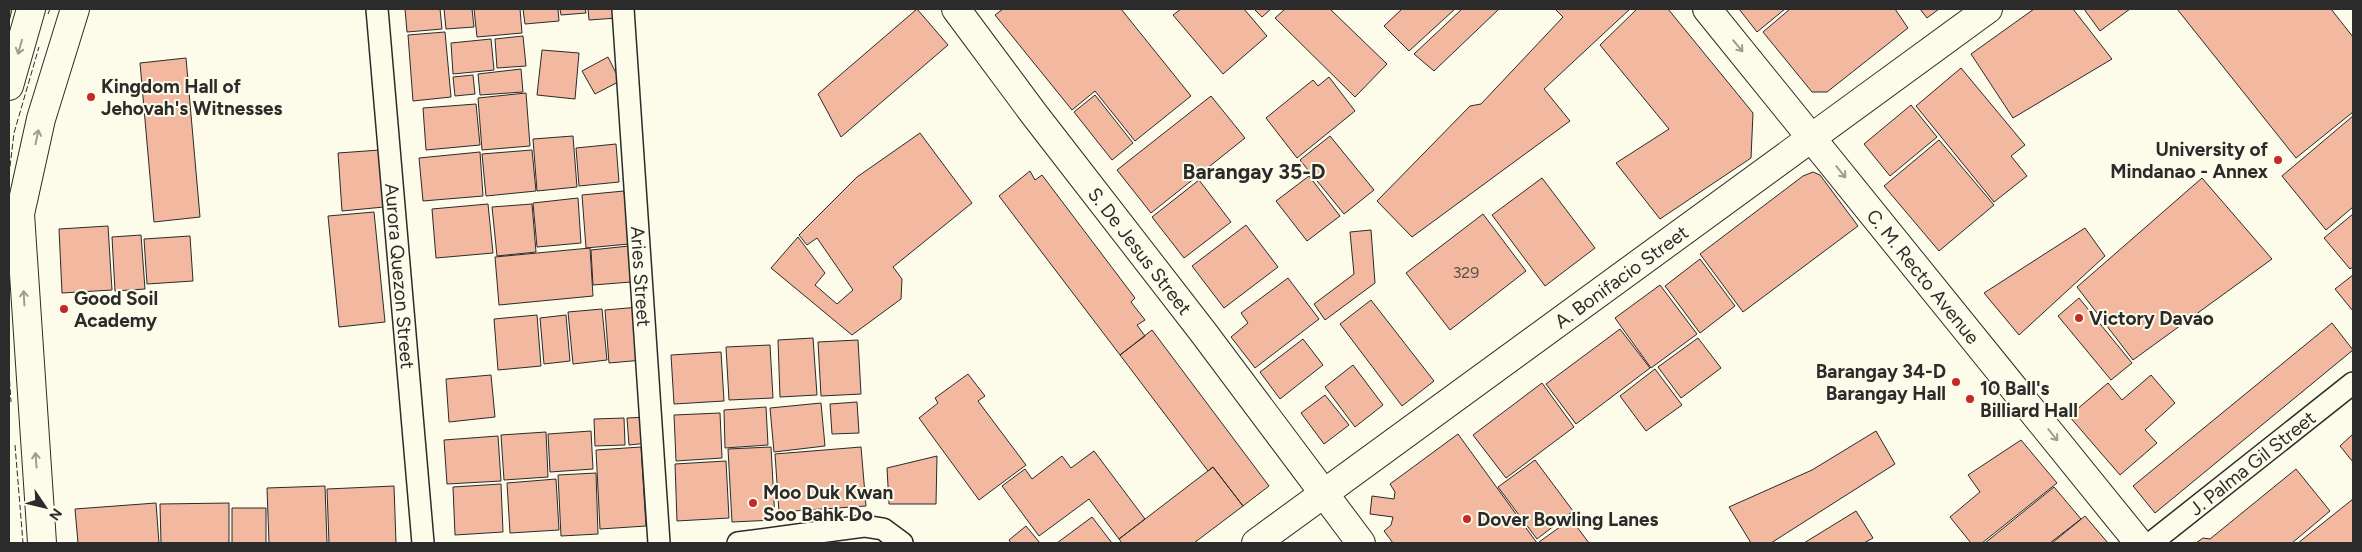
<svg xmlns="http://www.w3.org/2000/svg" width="2362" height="552" font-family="Figtree,sans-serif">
	<rect width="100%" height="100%" fill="#fdfbea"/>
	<path fill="#f2b8a0" stroke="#2b2b2b" d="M9,9h3l-3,13z
		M405,9h35l2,20 -35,3z
		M444,9h28l2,18 -28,2z
		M474,9h46l2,24 -45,4z
		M523,9h35l1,12 -34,3z
		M560,9h25l1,4 -25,2z
		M588,9h28l1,9 -28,2z
		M917,9l31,36 -107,92 -23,-43z
		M1003,9h118l70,87 -56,45 -40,-50 -23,19 -77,-95z
		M1181,9h63l23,27 -44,38 -50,-59z
		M1254,9h17l-9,8z
		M1285,9h45l57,55 -32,33 -80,-79z
		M1402,9h53l-46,42 -25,-25z
		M1462,9h37l-65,62 -20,-17z
		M1555,9h75l-86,80 26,32 -158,116 -35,-36 93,-95 11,-2 82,-87z
		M1637,9h31l85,104 -2,45 -91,61 -44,-56 53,-34 -69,-84z
		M1739,9h46l-28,23z
		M1790,9h105l13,19 -81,64h-15l-49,-60z
		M1920,9h19l-12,9z
		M2034,9h39l39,50 -99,59 -42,-64z
		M2084,9h46l-30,22z
		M2177,9h154l22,28v75l-57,46z
		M445,32l6,65 -38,4 -5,-66z
		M523,36l3,30 -29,2 -2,-29z
		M491,39l3,31 -41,4 -2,-31z
		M542,50l37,3 -4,46 -38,-4z
		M608,57l12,24 -25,13 -13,-23z
		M186,58l14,159 -46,5 -14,-159z
		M1961,68l64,77 -14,11 16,20 -33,26 -78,-96z
		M521,69l2,23 -43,3 -2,-21z
		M473,75l2,19 -20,2 -2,-19z
		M1329,77l26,34 -58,47 -31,-40 47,-38 5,6z
		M526,93l4,53 -48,4 -4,-52z
		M1095,95l38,48 -21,17 -38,-48z
		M1211,96l34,42 -94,75 -34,-43z
		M476,104l4,41 -54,5 -3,-42z
		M1911,105l26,32 -47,39 -26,-32z
		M2353,116v91l-27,23 -44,-54z
		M920,133l52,70 -79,64 9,12 -1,20 -49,36 -81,-67 27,-31 27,36 -10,12 22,19 16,-14 -36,-52 -10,7 -8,-10 58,-58z
		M573,136l4,51 -40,4 -4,-52z
		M1330,136l44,54 -30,24 -44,-54z
		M1939,140l55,65 -55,46 -55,-65z
		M616,144l3,38 -40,4 -3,-38z
		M380,150l4,57 -42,4 -4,-58z
		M532,150l4,41 -50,5 -4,-42z
		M480,152l3,44 -60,5 -4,-43z
		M1030,171l5,9 7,-5 93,123 -4,4 14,18 -8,5 8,11 -25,19 -121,-159z
		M1813,172l7,3 38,51 -115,86 -43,-58 103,-78z
		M1309,176l31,40 -33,25 -31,-40z
		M1542,178l53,70 -50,38 -53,-71z
		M2202,178l70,81 -139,101 -56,-73z
		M1199,180l32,42 -47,36 -32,-41z
		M624,191l5,53 -43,4 -4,-53z
		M578,198l3,45 -44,4 -4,-44z
		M488,204l5,49 -57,5 -4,-49z
		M532,204l4,48 -39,4 -5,-49z
		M374,212l11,110 -46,5 -11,-111z
		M1483,214l43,57 -76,59 -44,-57z
		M2353,214v53l-3,2 -26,-31z
		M1246,225l32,42 -54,41 -32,-42z
		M108,226l4,64 -50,3 -3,-64z
		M2085,228l20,28 -86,79 -35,-42z
		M1371,230l4,53 -50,37 -11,-16 40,-30 -4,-42z
		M141,235l4,54 -30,2 -3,-54z
		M190,236l3,45 -46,3 -3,-45z
		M629,246l2,36 -38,3 -2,-35z
		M590,248l3,48 -94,9 -4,-48z
		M1700,259l35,47 -35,27 -35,-47z
		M2353,275v36l-18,-22z
		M1288,278l31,41 -64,49 -24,-31 17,-14 -7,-10z
		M1660,285l37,49 -46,34 -36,-50z
		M2079,298l53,65 -21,17 -53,-64z
		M1371,300l63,81 -32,25 -62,-82z
		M639,307l4,53 -34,3 -4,-53z
		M602,309l5,51 -34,4 -5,-52z
		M537,315l4,51 -43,4 -4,-51z
		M566,315l4,46 -26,3 -4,-46z
		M2332,323l21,27 -198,163 -22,-27z
		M1620,329l30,39 -74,56 -30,-40z
		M1152,330l117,156 -26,20 -30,-39 -5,4 -88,-116z
		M813,338l4,57 -37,2 -2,-57z
		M1698,338l23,30 -40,30 -23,-31z
		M1303,339l20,26 -43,34 -20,-27z
		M858,340l3,54 -40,2 -3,-54z
		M770,345l3,53 -44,2 -3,-53z
		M721,352l3,49 -50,3 -3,-49z
		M1353,365l30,40 -28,22 -30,-40z
		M1655,369l27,36 -36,26 -26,-35z
		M968,374l17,22 -7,5 48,64 -47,35 -60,-82 19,-15 -3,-5z
		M491,375l4,42 -46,5 -3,-43z
		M2151,375l24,28 -30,27 12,13 -37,32 -51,-59 39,-33 14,17z
		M1542,383l32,44 -68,51 -33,-43z
		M1325,395l24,30 -25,19 -23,-31z
		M857,402l2,31 -27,1 -2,-30z
		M821,403l4,43 -51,6 -4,-44z
		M766,407l2,38 -43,3 -1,-38z
		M720,413l2,45 -46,3 -2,-46z
		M647,417l1,26 -19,2 -2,-27z
		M624,418l1,27 -30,1 -1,-27z
		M591,431l2,38 -43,3 -2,-38z
		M1876,431l19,33 -124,79h-20l-22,-36 83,-37z
		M546,432l2,45 -44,3 -3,-45z
		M1458,434l79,109h-144l-9,-12 7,-6 2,-8 -23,-3 2,-18 22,3 1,-7 -5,-8z
		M2353,434v28l-13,-16z
		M498,436l3,45 -54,3 -3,-44z
		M2021,440l36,43 -75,60h-11l-21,-26 30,-25 -12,-17z
		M641,447l5,79 -46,3 -4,-79z
		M771,447l4,73 -43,2 -4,-73z
		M861,447l5,59 -87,6 -4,-58z
		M1094,451l51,68 -26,20 -30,-40 -50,37 -37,-50 23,-17 7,10 30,-23 9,12z
		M937,456l-1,48h-47l-2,-36z
		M1535,460l38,51 -36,28 -39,-52z
		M726,461l3,57 -52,3 -2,-57z
		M1213,467l30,39 -49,37h-72l-3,-4z
		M2296,469l34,42 -38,32h-96l7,-5 7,1z
		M596,473l2,61 -37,2 -3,-61z
		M556,479l3,51 -49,3 -3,-50z
		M501,484l2,48 -48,3 -2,-48z
		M325,486l2,57h-58l-2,-55z
		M394,486l2,57h-67l-2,-54z
		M2054,487l27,32 -31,24h-65z
		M2353,499v44h-55z
		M156,503l3,40h-81l-3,-34z
		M229,503v40h-68l-1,-39z
		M232,508h34v35h-34z
		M1856,511l17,27 -9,5h-60z
		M2085,516l23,27h-56z
		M1092,517l20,26h-55z
		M1571,519l18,24h-49l-1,-1z
		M1026,526l14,17h-29l-2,-3z"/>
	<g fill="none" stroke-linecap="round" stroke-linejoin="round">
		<defs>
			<g id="street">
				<path id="s1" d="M377,9l46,534"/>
				<path id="s2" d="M623,9l36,534"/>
				<path d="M738,543l126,-17 19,3 19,14"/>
				<path id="s3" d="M2151,543l202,-160"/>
			</g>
			<g id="secondary">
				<path id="s4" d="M956,9l78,105 169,218 158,211"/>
				<path id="s5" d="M1707,9l432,534"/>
				<path id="s6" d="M1256,543l732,-534"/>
			</g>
			<path id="primary" d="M9,86l22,-77
				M42,543l-22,-329 21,-95 34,-110"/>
		</defs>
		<use href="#street" stroke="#2b2b2b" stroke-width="24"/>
		<use href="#secondary" stroke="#2b2b2b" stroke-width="30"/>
		<use href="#primary" stroke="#2b2b2b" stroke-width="30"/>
		<use href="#street" stroke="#fdfbea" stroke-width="21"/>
		<use href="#secondary" stroke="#fdfbea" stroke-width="28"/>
		<use href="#primary" stroke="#fdfbea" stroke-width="28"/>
		<path stroke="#2b2b2b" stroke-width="1" stroke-dasharray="6 2.5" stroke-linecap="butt" d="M48,14l2,-5
			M9,175l5,-42 25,-86
			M9,372l2,30
			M15,445l8,98"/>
	</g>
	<defs><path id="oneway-shaft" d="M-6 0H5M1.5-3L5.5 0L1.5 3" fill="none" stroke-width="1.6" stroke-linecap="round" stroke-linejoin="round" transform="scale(1.25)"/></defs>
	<g stroke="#9e9d94">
		<use href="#oneway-shaft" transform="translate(1738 46) rotate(50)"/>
		<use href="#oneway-shaft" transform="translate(20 47) rotate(106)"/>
		<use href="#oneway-shaft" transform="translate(37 137) rotate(-78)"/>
		<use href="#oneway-shaft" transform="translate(1841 172) rotate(51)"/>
		<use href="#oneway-shaft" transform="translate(24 298) rotate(-93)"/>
		<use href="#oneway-shaft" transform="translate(2053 435) rotate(51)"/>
		<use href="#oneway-shaft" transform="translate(36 460) rotate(-94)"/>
	</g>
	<g fill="#c62828" stroke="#fdfbea" stroke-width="2">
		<circle cx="91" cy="97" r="5"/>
		<circle cx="2278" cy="160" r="5"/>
		<circle cx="64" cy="309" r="5"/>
		<circle cx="2079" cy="318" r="5"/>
		<circle cx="1956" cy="382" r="5"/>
		<circle cx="1970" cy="399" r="5"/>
		<circle cx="753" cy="503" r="5"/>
		<circle cx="1467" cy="519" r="5"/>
	</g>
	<g text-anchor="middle" stroke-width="4" stroke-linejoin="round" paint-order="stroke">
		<g font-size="16" fill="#5d4e48">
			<text x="1466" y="278">329</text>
		</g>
		<g font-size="19" font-weight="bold" fill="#2b2b2b" stroke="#fdfbea" text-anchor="start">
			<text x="101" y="93">Kingdom Hall of<tspan x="101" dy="22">Jehovah's Witnesses</tspan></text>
			<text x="2268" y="156" text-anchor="end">University of<tspan x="2268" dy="22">Mindanao - Annex</tspan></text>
			<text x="74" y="305">Good Soil<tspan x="74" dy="22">Academy</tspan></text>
			<text x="2089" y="325">Victory Davao</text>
			<text x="1946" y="378" text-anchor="end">Barangay 34-D<tspan x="1946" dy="22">Barangay Hall</tspan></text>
			<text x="1980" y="395">10 Ball's<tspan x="1980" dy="22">Billiard Hall</tspan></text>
			<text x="763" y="499">Moo Duk Kwan<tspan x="763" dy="22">Soo Bahk Do</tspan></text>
			<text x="1477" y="526">Dover Bowling Lanes</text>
		</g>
		<g font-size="19" fill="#2b2b2b" stroke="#fdfbea">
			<text dy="7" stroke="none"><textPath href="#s4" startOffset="304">S. De Jesus Street</textPath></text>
			<text dy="7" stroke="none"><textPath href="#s1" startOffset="268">Aurora Quezon Street</textPath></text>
			<text dy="7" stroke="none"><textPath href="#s2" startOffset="268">Aries Street</textPath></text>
			<text dy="7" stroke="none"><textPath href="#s5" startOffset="344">C. M. Recto Avenue</textPath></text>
			<text dy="7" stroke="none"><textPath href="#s6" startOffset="452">A. Bonifacio Street</textPath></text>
			<text dy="7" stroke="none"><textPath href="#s3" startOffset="129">J. Palma Gil Street</textPath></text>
		</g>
		<g font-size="21" font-weight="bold" fill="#2b2b2b" stroke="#fdfbea">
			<text x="1254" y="179">Barangay 35-D</text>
		</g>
	</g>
	<rect width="2362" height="552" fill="none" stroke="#2b2b2b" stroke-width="20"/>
	<g transform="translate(45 507) rotate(125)" stroke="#fdfbea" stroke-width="4" paint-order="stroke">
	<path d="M0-4L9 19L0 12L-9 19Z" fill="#2b2b2b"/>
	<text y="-8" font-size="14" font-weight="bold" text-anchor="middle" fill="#2b2b2b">N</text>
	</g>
</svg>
